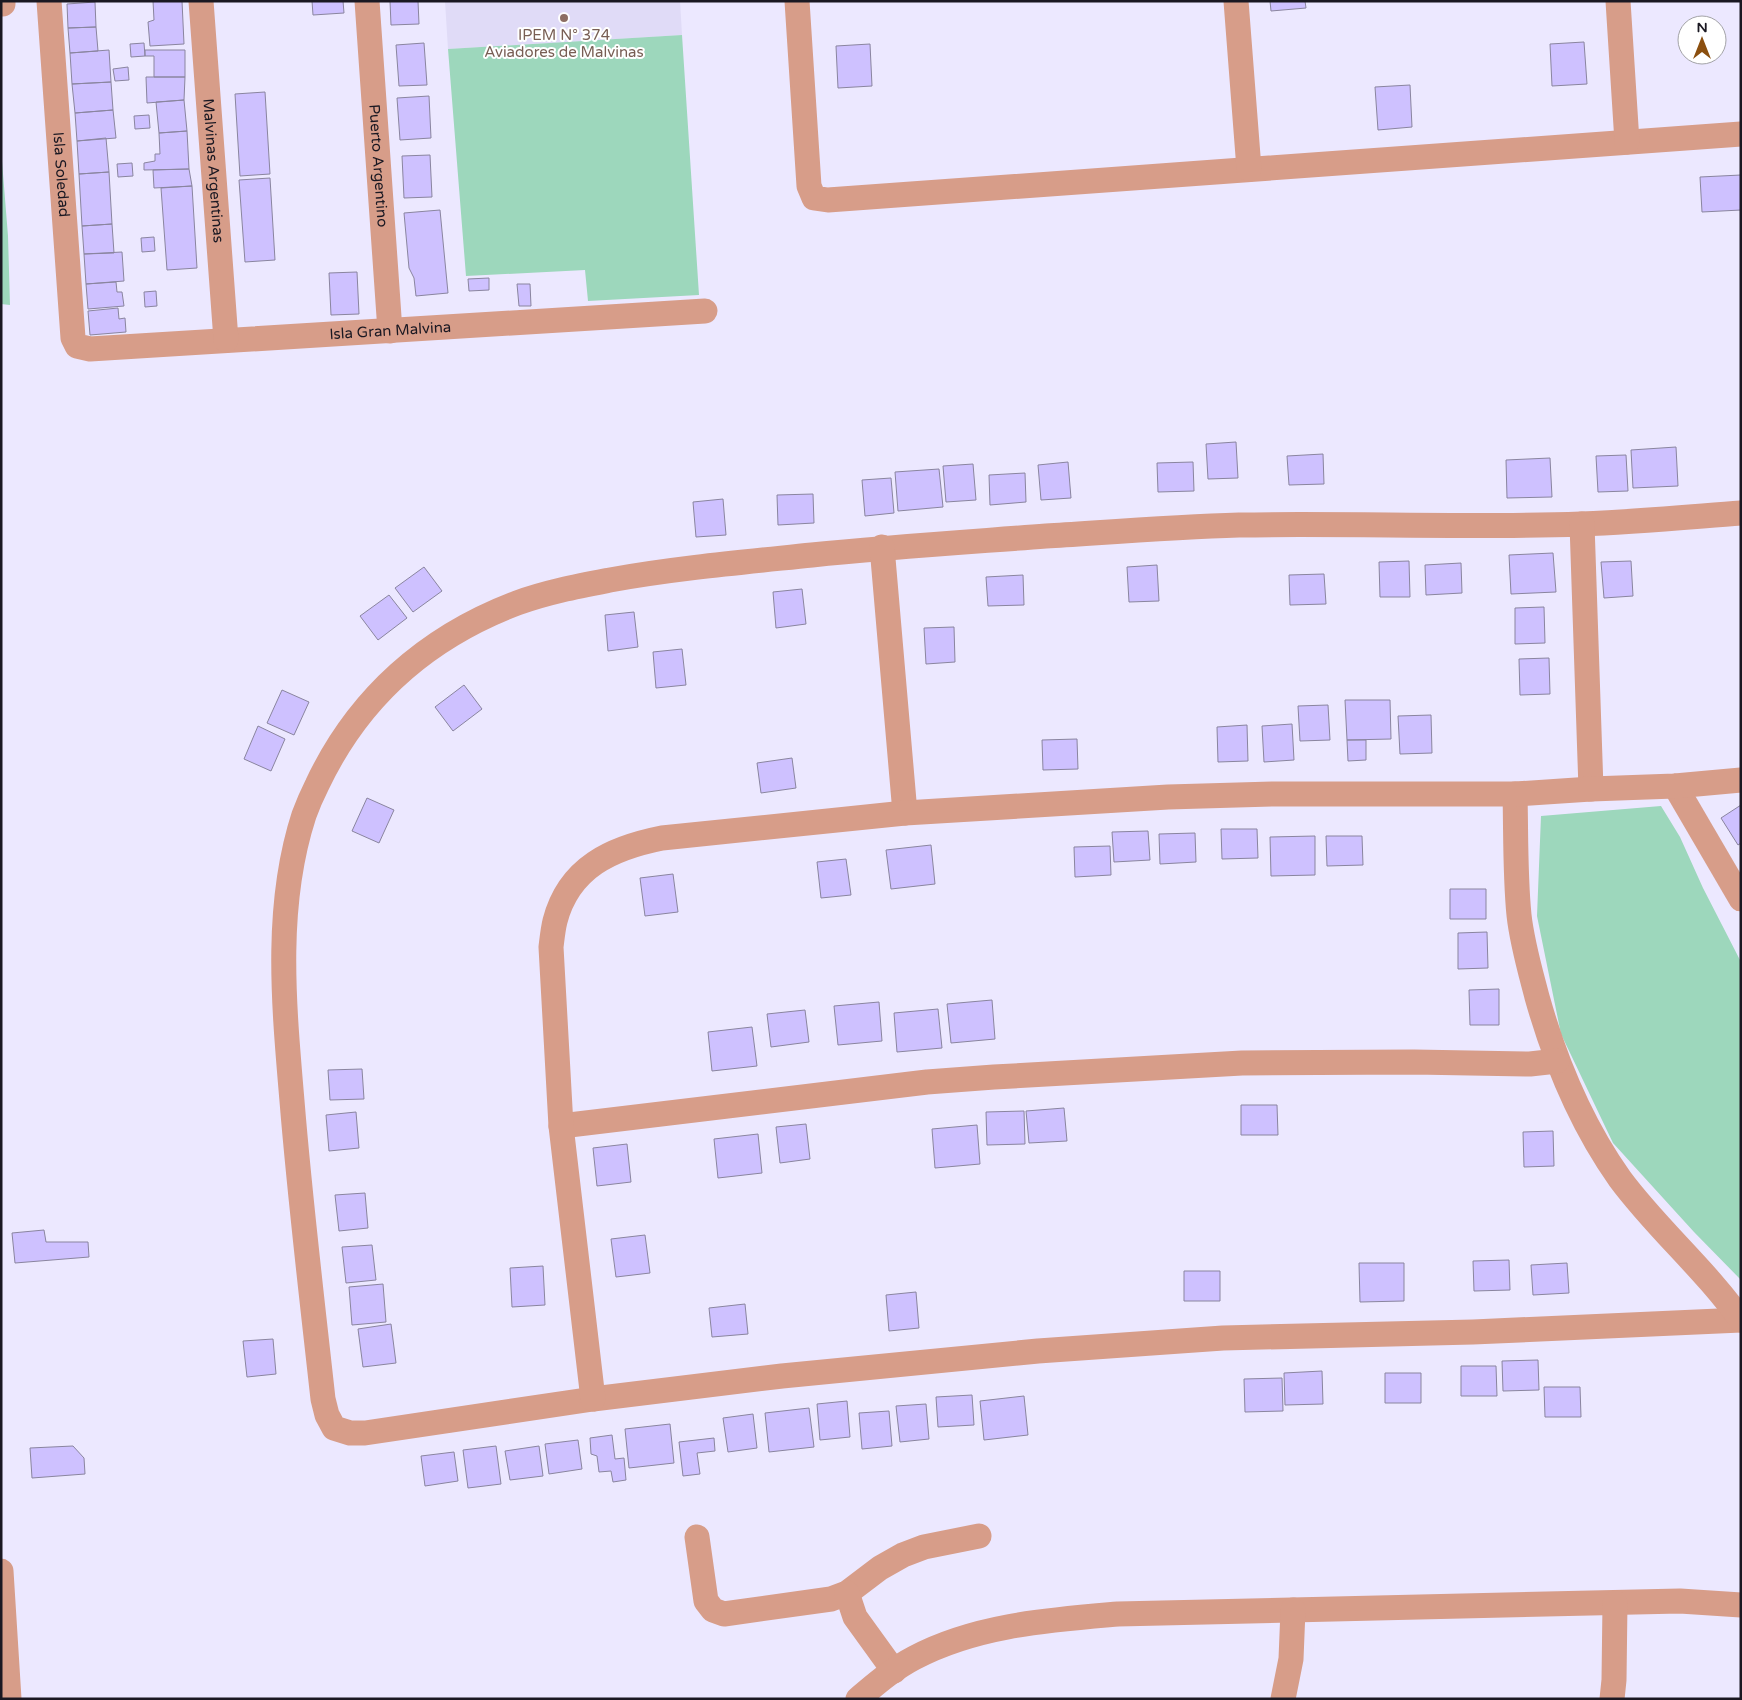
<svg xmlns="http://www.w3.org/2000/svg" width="1742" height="1700" font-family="'Varela Round',sans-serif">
	<rect width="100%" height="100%" fill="#ece8ff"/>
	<path fill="#e0dbf7" d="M445,1h235l2,34 -234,14z"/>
	<path fill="#9dd7bc" d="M682,35l17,260 -111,6 -3,-31 -119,6 -18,-227z
		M1,149l7,87 2,69 -9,-1z
		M1661,806l19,31 23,51 38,74v318l-47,-48 -81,-89 -52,-109 -24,-118 4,-100z"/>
	<path fill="#cec1ff" stroke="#8a859f" d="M153,1h29l2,43 -34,2 -2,-24 6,-2z
		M312,1h31l1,12 -31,2z
		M390,1h28l1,23 -28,1z
		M1270,1h35l1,7 -35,3z
		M95,2l1,25 -28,1 -1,-24z
		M96,27l2,24 -28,2 -2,-25z
		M1584,42l3,42 -35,2 -2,-42z
		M144,43l1,13 -14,1 -1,-13z
		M424,43l3,42 -28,1 -3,-41z
		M870,44l2,42 -34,2 -2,-42z
		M109,50l2,32 -39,2 -2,-31z
		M145,50h40v27h-31v-21h-9z
		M128,67l1,13 -14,1 -2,-12z
		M146,77h39l-1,23 -37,3z
		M111,82l2,28 -38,3 -3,-29z
		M1410,85l2,42 -34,3 -3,-43z
		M265,92l5,82 -30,2 -5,-82z
		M429,96l2,42 -31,2 -3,-42z
		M184,100l3,31 -28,2 -3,-31z
		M113,110l3,28 -39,3 -2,-28z
		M149,115l1,13 -15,1 -1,-13z
		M187,131l2,38 -45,1v-7l11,-2v-7h5l-1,-21z
		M106,138l3,34 -30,2 -2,-33z
		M430,155l2,42 -28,1 -2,-42z
		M132,163l1,13 -15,1 -1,-13z
		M189,169l3,17 -38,2 -1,-18z
		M109,172l3,52 -30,2 -3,-52z
		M1741,175v35l-39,2 -2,-35z
		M270,178l5,82 -30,2 -6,-82z
		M192,186l5,82 -30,2 -6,-82z
		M440,210l8,83 -32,3 -2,-18 -5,-10 -5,-55z
		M112,224l2,29 -30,1 -2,-28z
		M154,237l1,14 -13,1 -1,-14z
		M122,252l2,29 -38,3 -2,-30z
		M357,272l2,42 -28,1 -2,-42z
		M489,278v12l-20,1 -1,-12z
		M116,282l1,10h5l2,14 -36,3 -2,-25z
		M517,284h13l1,22h-12z
		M156,291l1,15 -12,1 -1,-15z
		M118,308l1,11 6,-1 1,14 -36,3 -2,-24z
		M1236,442l2,36 -30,1 -2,-35z
		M1676,447l2,39 -45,2 -2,-38z
		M1323,454l1,30 -35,1 -2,-29z
		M1626,455l2,36 -30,1 -2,-36z
		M1550,458l2,39 -45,1 -1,-38z
		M1068,462l3,36 -30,2 -3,-35z
		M1193,462l1,29 -36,1 -1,-29z
		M973,464l3,36 -30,2 -3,-36z
		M939,469l4,38 -45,4 -3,-39z
		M1025,473l1,29 -36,3 -1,-30z
		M891,478l3,35 -29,3 -3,-36z
		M813,494l1,29 -36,2 -1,-30z
		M723,499l3,36 -30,2 -3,-35z
		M1553,553l3,39 -45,2 -2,-39z
		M1409,561l1,36h-30l-1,-35z
		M1631,561l2,35 -29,2 -3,-36z
		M1461,563l1,30 -36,2 -1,-30z
		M1157,565l2,36 -30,1 -2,-35z
		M424,567l18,24 -29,21 -18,-24z
		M1324,574l2,30 -36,1 -1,-30z
		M1023,575l1,30 -36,1 -2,-29z
		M802,589l4,35 -30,4 -3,-36z
		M389,595l18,23 -29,22 -18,-24z
		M1544,607l1,36 -30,1v-36z
		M634,612l4,35 -30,4 -3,-36z
		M954,627l1,35 -29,2 -2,-36z
		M682,649l4,36 -30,3 -3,-36z
		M1549,658l1,36 -30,1 -1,-36z
		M464,685l18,24 -29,22 -18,-24z
		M282,690l27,12 -15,33 -27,-12z
		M1345,700h45l1,39 -44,1z
		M1328,705l2,35 -30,1 -2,-35z
		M1431,715l1,38 -32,1 -2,-38z
		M1292,724l2,36 -30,2 -2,-36z
		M1247,725l1,36 -30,1 -1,-35z
		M258,726l27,13 -14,32 -27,-12z
		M1077,739l1,30 -35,1 -1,-30z
		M1347,740h19v20l-18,1z
		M792,758l4,30 -35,5 -4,-30z
		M367,798l27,12 -15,33 -27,-12z
		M1741,805v38l-3,2 -17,-27z
		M1221,829h36l1,29 -36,1z
		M1148,831l2,29 -36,2 -2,-30z
		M1195,833l1,29 -36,2 -1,-30z
		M1315,836v39l-44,1 -1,-39z
		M1326,836h36l1,29 -36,1z
		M931,845l4,39 -44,5 -5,-39z
		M1110,846l1,29 -36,2 -1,-30z
		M846,859l5,36 -30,3 -4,-36z
		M673,874l5,38 -33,4 -5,-38z
		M1450,889h36v30h-36z
		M1487,932l1,36 -30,1v-36z
		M1499,989v36h-29l-1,-35z
		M992,1000l3,39 -44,4 -4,-39z
		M879,1002l3,39 -44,4 -4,-39z
		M938,1009l4,39 -45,4 -3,-39z
		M805,1010l4,32 -38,5 -4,-33z
		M752,1027l5,39 -45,5 -4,-39z
		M362,1069l2,30 -34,1 -2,-30z
		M1241,1105h36l1,30h-37z
		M1064,1108l3,33 -38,2 -3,-32z
		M1024,1111l1,33 -38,1 -1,-33z
		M356,1112l3,36 -30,3 -3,-36z
		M806,1124l4,35 -30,4 -4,-36z
		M977,1125l3,39 -45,4 -3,-39z
		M1553,1131l1,35 -30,1 -1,-35z
		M758,1134l4,39 -44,5 -4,-39z
		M627,1144l4,38 -34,4 -4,-38z
		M365,1193l3,35 -29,3 -4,-36z
		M44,1230l2,12h42l1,15 -74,6 -3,-30z
		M645,1235l5,38 -34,4 -5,-38z
		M372,1245l4,35 -30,3 -4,-36z
		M1509,1260l1,30 -36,1 -1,-30z
		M1359,1263h45v38l-44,1z
		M1567,1263l2,30 -36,2 -2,-30z
		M543,1266l2,39 -33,2 -2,-39z
		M1184,1271h36v30h-36z
		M383,1284l3,38 -34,3 -3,-38z
		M916,1292l3,36 -30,3 -3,-36z
		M745,1304l3,30 -36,3 -3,-29z
		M391,1324l5,39 -33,4 -5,-38z
		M273,1339l3,35 -29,3 -4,-36z
		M1538,1360l1,30 -36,1 -1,-30z
		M1461,1366h35l1,30h-36z
		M1322,1371l1,33 -38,1 -1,-32z
		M1385,1373h36v30h-36z
		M1282,1378l1,33 -38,1 -1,-33z
		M1544,1387h36l1,30h-36z
		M972,1395l2,30 -36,2 -2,-30z
		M1024,1396l4,39 -44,5 -4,-39z
		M847,1401l3,36 -30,3 -3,-36z
		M926,1404l3,35 -29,3 -4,-36z
		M809,1408l5,39 -45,5 -4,-39z
		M889,1411l3,35 -30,3 -3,-36z
		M753,1414l4,34 -29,4 -5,-34z
		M670,1424l4,39 -45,5 -4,-39z
		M612,1435l3,24 9,-1 2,22 -13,2 -2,-11 -12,1 -2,-16 -6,-2 -1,-16z
		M714,1438l1,13 -18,2 3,21 -17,2 -4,-34z
		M578,1440l4,29 -33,5 -4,-30z
		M73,1446l11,12 1,16 -53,4 -2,-30z
		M496,1446l5,38 -33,4 -5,-38z
		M539,1446l4,30 -33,4 -5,-29z
		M454,1452l4,29 -33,5 -4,-30z"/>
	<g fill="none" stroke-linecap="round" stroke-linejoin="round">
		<g stroke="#d79d89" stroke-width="25">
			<path d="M3,1v3"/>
			<path id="s1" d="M49,1l24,337 4,8 13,3 615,-38"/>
			<path id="s2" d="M201,1l25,339"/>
			<path id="s3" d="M367,1l23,330"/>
			<path d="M797,1l12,185 5,12 14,2 913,-66"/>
			<path d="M1236,1l13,168"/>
			<path d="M1618,1l9,141"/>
			<path d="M1741,513c-53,4 -107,9 -160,11 -114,4 -228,-1 -342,1 -65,2 -129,7 -193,11 -78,6 -156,11 -234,19 -67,7 -135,13 -202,25 -31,6 -63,12 -93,23 -90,34 -159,95 -200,182 -5,10 -9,19 -13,30 -30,92 -20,191 -12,286 8,99 20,198 31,298l4,16 7,13 16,5h15l228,-34 189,-23 256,-25 185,-13 250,-6 268,-12"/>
			<path d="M1582,524l9,265"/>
			<path d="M882,547l23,266"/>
			<path d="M1675,786l66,113"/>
			<path d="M1515,794c1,40 0,81 4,121 3,28 11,55 18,82 18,64 44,127 83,182 37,50 85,90 121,141"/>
			<path d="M561,1126l366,-44 67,-5 248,-14 172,-1 116,2 27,-3"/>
			<path d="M593,1399l-32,-273 -10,-179c1,-8 2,-18 4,-26 14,-54 57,-73 107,-83l243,-25 263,-16 106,-3h241l76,-5 84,-3 66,-6"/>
			<path d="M697,1537l9,64 7,9 11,4 107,-15 16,-6 33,-25 23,-13 21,-8 55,-11"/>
			<path d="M1,1571l8,128"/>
			<path d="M847,1593l8,24 39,54"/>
			<path d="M858,1699c18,-15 35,-30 56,-41 62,-33 135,-38 204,-44l562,-13 61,4"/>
			<path d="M1283,1699l8,-40 2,-49"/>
			<path d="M1612,1699l2,-19 1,-77"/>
		</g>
	</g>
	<circle fill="#8d6e63" stroke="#fff" stroke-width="2" cx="564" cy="18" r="5"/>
	<g text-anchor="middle" stroke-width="4" stroke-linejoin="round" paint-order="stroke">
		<g font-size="15" fill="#785e54" stroke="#fff">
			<text x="564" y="40">IPEM N° 374<tspan x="564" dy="17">Aviadores de Malvinas</tspan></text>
		</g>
		<g font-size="15" fill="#1a1822" stroke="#fff">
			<text dy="5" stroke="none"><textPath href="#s3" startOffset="165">Puerto Argentino</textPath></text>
			<text dy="5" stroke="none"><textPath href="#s2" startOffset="170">Malvinas Argentinas</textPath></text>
			<text dy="5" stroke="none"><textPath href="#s1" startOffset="174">Isla Soledad</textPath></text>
			<text dy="5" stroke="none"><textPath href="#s1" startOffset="661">Isla Gran Malvina</textPath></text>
		</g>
	</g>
	<rect width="1742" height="1700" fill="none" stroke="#1a1822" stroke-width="5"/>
	<g transform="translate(1702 40)"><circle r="24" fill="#ffffff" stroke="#a3a3a7"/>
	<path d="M0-4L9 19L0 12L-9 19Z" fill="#8b4f0f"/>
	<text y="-8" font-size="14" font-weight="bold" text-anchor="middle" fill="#1a1822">N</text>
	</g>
</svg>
